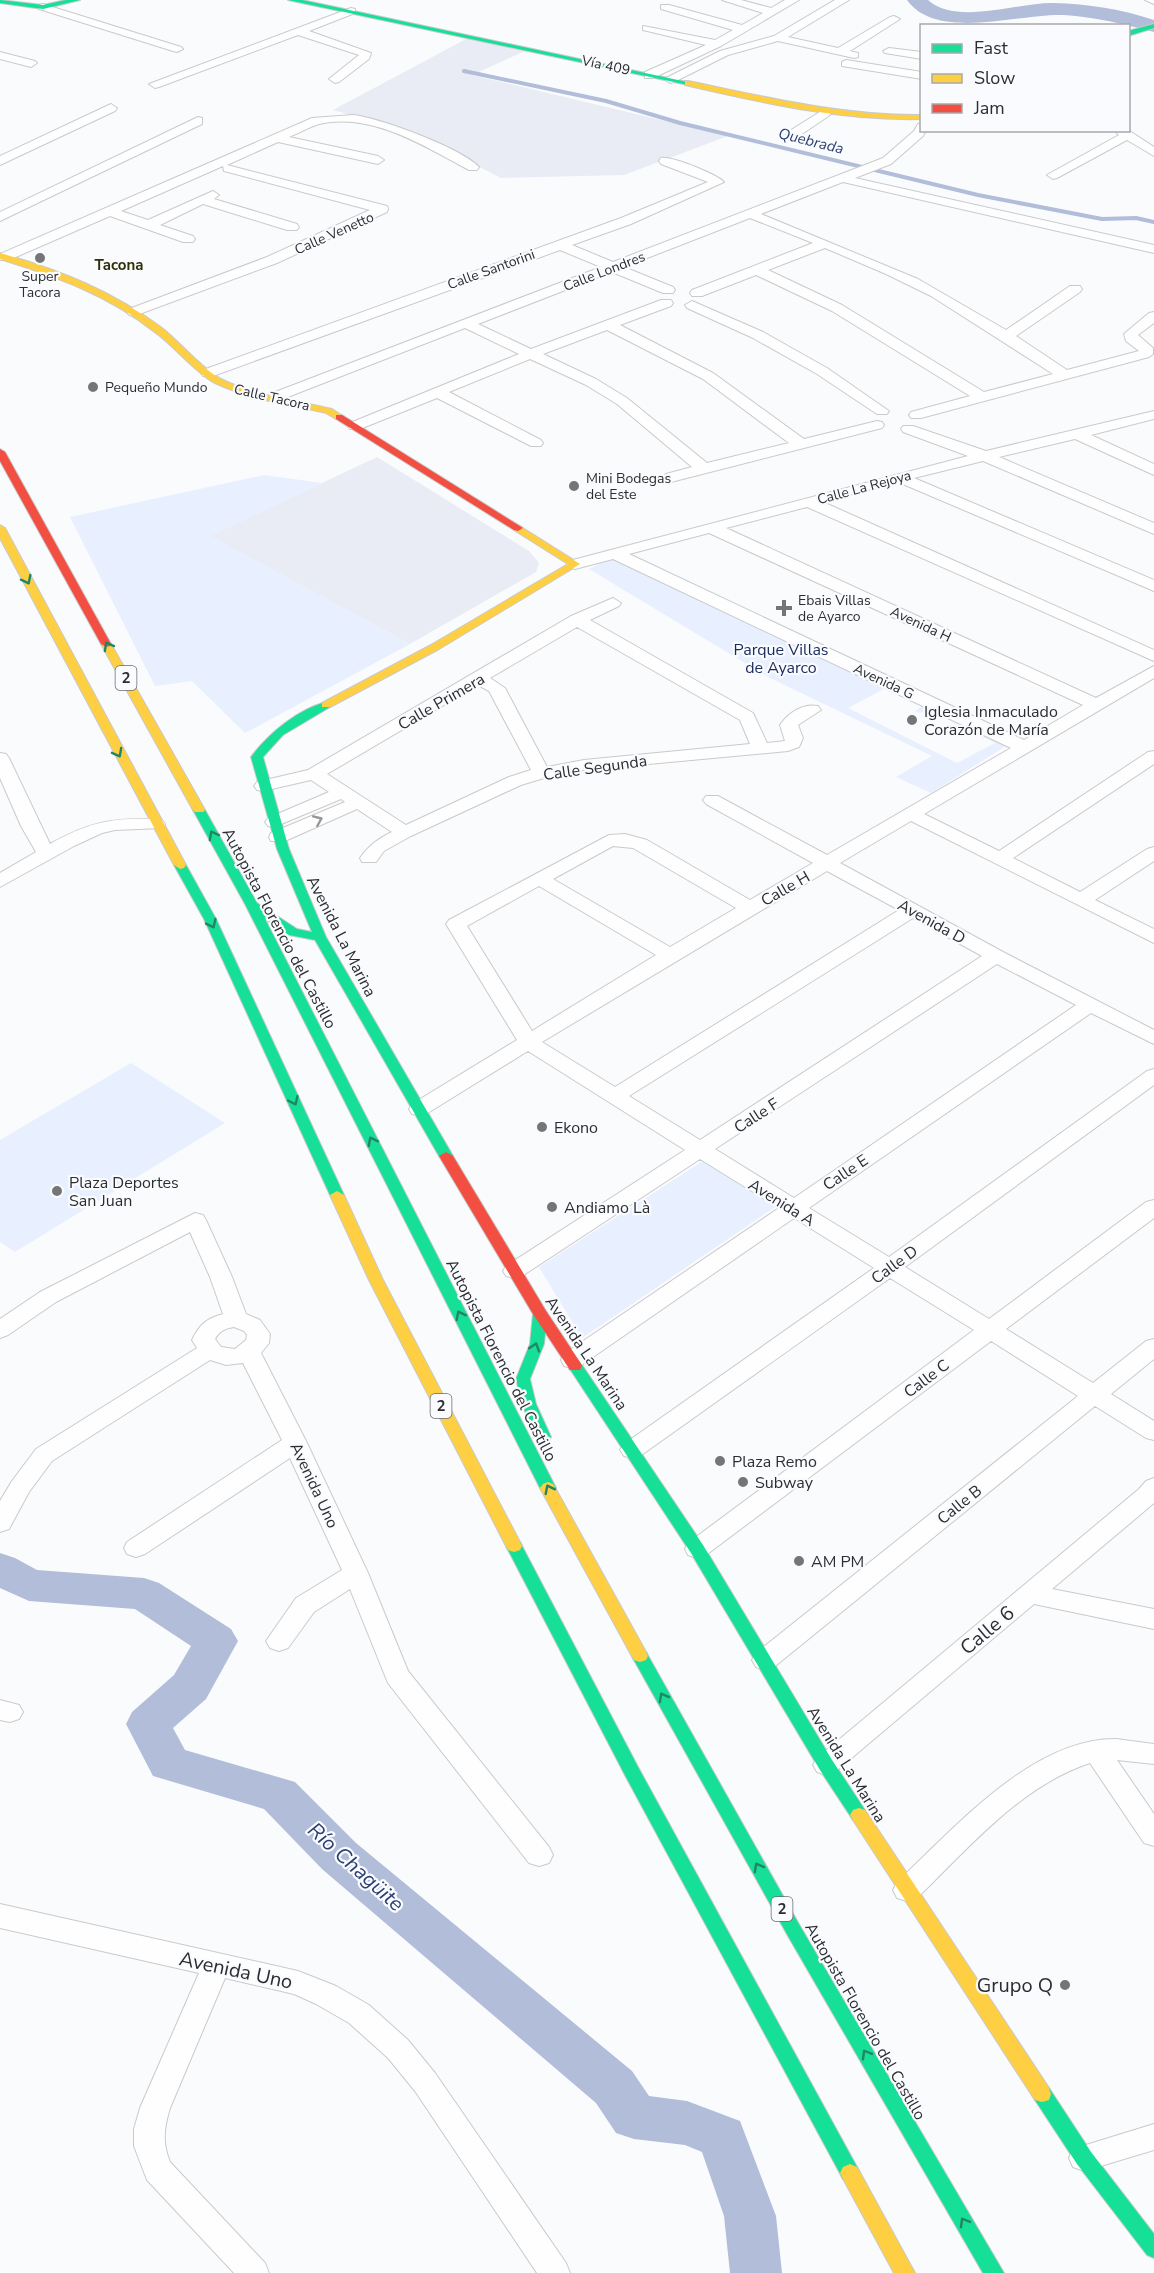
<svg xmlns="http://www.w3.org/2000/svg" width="1154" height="2273" font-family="'Nunito Sans',sans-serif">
	<rect width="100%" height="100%" fill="#fafbfd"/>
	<path fill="#e9ecf4" d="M468,38l57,13 -53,24 256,61 -104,39 -123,3 -86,-44 -82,-24z
		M377,457l152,94 10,12 -3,9 -126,72 -200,-108z"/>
	<path fill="#e8effe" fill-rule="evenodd" d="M264,475l58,8 -111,53 199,108 -165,89 -53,-52 -37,5 -85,-169z
		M616,556l391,188 -1,2 -75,47 -35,-16 36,-21 -162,-78 -181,-109zM886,688l37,18 -8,5 5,2 9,-4 66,34 -38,20 -109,-55z
		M131,1063l94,60 -210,129 -15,-10v-102z
		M703,1161l72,46 -193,131 -43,-71z"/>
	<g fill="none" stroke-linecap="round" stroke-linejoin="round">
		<path stroke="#b1bdd9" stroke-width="4" d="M464,71l142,30 74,22 298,72 124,24 34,-1 18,4"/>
		<path fill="#b1bdd9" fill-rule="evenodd" d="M907,0h21c29,26 90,2 126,3 34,1 67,6 100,17v12c-31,-8 -58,-15 -90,-17 -44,-2 -127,27 -157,-15z
			M0,1553l15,5 22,12 107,8 15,5 72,46 7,12 -32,58 -33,29 12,22 110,32 61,61 276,228 17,25 38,5 53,20 36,95 6,57h-52l-6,-57 -22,-64 -17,-7 -51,-6 -18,-6 -20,-30 -274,-234 -58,-60 -111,-33 -27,-52 6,-12 42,-37 17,-29 -56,-37 -106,-8 -29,-13z"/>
		<defs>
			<path id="street" d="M722,0h19l30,8 14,-8h14l-78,46 -68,32h-8v-6l61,-27 -63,-15v-4l72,14 18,-10 -72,-21v-4h8l73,20 21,-12z
				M835,0h14l-61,37 50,11 52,-31 4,-1 6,3 -50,32 8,2v4l-4,1 -76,-17 -50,14 -54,27 -4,1 -6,-4 56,-28 54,-15z
				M1145,0h9v4z
				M43,4l138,43 2,2 -6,3 -4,-1 -134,-42v-4z
				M351,8l4,1v4l-46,18 62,22 -2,6 -30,23 -4,1 -6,-4 30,-24 -61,-20 -139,52 -4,1 -6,-4z
				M889,48l33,4v7l-37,-6 -2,-2z
				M0,52l35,9 2,2 -6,4 -31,-8z
				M846,60l76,12v7l-80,-13v-4z
				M111,104l6,4 -2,3 -115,54v-9z
				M826,108l4,1v6l-34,23h-8l-2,-3 2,-3z
				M353,115c27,3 108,33 126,52l-2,3h-8c-45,-24 -97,-58 -150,-46 -10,3 -20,9 -30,13l89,19 6,4 -6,4 -100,-22 -51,23 160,41 1,3 -1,3 -110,51 -143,53 -5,-1 -2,-3 2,-3 138,-52 103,-47 -146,-39 -1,-5 -102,45 27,9 65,-29 6,4 -5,4 83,25 2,3 -2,3h-10l-84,-26 -43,21 33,11 2,3 -2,3h-10l-73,-26 -101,44h-9v-6l312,-136z
				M198,117l4,1v6l-202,97v-9z
				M922,123v7h4l-3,6 -32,28 -36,14 299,67v8l-311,-71 -82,32 157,65 88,51 64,-44h10l2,3 -2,3 -64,44 51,34 72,-19 -13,-10 -2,-7 25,-21 5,-1v11l-16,12 15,13v6l-4,3 -228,61h-10l-2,-3 2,-3 59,-16 -138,-85 -76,-36 -54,21h-10l-2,-3 2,-3 121,-47 -63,-25 -126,49 49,20 2,3 -2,3h-10l-51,-21 -134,52 53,25 130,-49h10l2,3 -2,3 -51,19 93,48 91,66 73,-18 5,1 2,3 -2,3 -211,54 -5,-2 -3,-3 3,-3 26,-7 -75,-63 -31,-19 -56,-26 -81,33 92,48 2,3 -2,3h-10l-94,-48 -77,31h-10l-2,-3 2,-3 169,-69 -54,-26 -185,72 -5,1 -7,-4 2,-3 331,-127 -41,-17 -347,126h-10l-2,-3 2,-3 418,-152 87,-36 -47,-18 -2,-3 2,-3c11,-2 55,16 63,24l-93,42 -59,21 41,17 270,-104 31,-27 4,-7zM825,248l61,26 45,22 122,78 -69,18 -142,-87 -74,-35zM607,330l96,49 86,64 -82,20 -80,-65 -31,-19 -53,-25z
				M1114,130h14l26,17v9l-27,-16 -70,38 -4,1 -6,-4 72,-40z
				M692,301l71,31 64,36 62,43 -2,3h-10l-60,-40 -64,-36 -66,-30 -2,-3z
				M1154,411v8l-63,16 63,29v11l-79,-36 -76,18 155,66v11l-171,-73 -69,17 240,102v11l-256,-109 -75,20 331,148v11l-347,-154 -81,21 370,170 58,-32v12l-230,136 75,37 149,-99 6,-1v13l-141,94 67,34 67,-43 7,-2v14l-59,39 59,29v14l-243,-122 -71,42 163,89 151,78v14l-63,-31 -282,195 80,49 258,-186 7,-2v16l-249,182 84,52 157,-117 8,-2v18l-148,111 87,54 53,-42 8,-2v20l-43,35 43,27v19l-8,-2 -51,-32 -321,261 -9,3 -9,-3 -4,-7 4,-7 322,-257 -87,-55 -285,214 -9,3 -9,-3 -3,-6 3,-6 286,-213 -84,-52 -250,178 -8,2 -8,-2 -4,-6 4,-6 250,-176 -80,-50 -214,148 -8,2 -8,-2 -3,-6 3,-6 215,-146 -79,-49 -178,117 -8,2 -8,-2 -3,-5 3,-5 179,-116 -157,-99 -102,63 -7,1 -7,-1 -3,-5 3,-5 105,-64 -71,-116 3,-4 160,-85 16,-1 22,6 103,60 63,-37 -107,-59 -3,-4 3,-4h12l109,59 184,-107 -398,-189 -38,10 -6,-2 -2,-3 2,-3 399,-105 -65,-24 -2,-3 2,-3h10l73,25zM709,533l374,172 -59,35 -395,-186zM613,846l20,2 103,60 -66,39 -117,-68zM827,871l72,39 -284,177 -73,-45zM539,886l117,69 -124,76 -65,-105zM913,918l69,38 -282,184 -71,-44zM997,964l79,41 -282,193 -79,-49z
				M613,598l8,5 -2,3 -29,14 163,93 14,30 18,-2 -5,-16c8,-12 23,-22 38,-19l3,4 -23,15 5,13 -4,9 -11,4 -204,19 -40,8 -23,7 -110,51 -27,15 -8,11h-14l-2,-4c9,-13 18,-19 32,-26l-35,-23 -72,32h-14l-2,-4 2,-4 74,-31 -4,-3 -67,28 -6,-1 -3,-4 3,-4 61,-26 -18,-12 -48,11 -6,-1 -3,-4 3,-4 51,-12 263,-154zM577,627l163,93 10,24 -166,16 -37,7 -42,-79 -15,-10zM478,685l11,6 42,79 -22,7 -103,48 -79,-51z
				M0,753l6,1 3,4 41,86c40,-22 60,-26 106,-25l6,1 3,4 -3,4 -47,2 -13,3 -28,13 -74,41v-14l36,-21 -15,-26 -21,-48z
				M195,1213l8,2 3,5 26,57 14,37 14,6 10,14 -1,9 -8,10 46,90 61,130 40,98 141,176 4,8 -4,8 -10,3 -10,-3 -141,-180 -38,-94 -36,23 -26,36 -9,3 -9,-3 -4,-7 30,-43 46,-28 -52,-112 -145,96 -9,3 -9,-3 -3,-6 3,-6 155,-102 -39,-77 -17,2 -16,-5 -158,101 -23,31 -20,37 -9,3v-31l12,-20 24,-32 161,-101 -5,-8c7,-15 15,-22 31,-26l-13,-37 -20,-45 -134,70 -48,33 -8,3v-19l40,-27zM234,1327l10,4 3,4 -1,5 -11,9 -14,-2 -6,-8c4,-8 11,-11 19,-12z
				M1154,1478v25l-102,86 102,20v20l-120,-25 -199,168 -9,3 -9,-3 -4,-7 4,-7 322,-269 7,-8z
				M0,1700l19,5 4,7 -4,7 -9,3 -10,-2z
				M1116,1739l38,5v20l-37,-4 37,54v32l-10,-3 -54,-80c-70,23 -122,86 -173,135l-10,3 -10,-3 -4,-8 4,-8c57,-53 135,-144 219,-143z
				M0,1904l298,67 38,15 33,19 39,35 27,33 131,190 4,10h-33l-122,-182 -27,-33 -39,-35 -33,-19 -22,-10 -69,-16 -55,130c-6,20 -8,34 0,54l95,101 4,10h-35l-87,-93 -13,-34v-17l6,-21 59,-135 -199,-45z
				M1154,2124v26l-70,21 -11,-4 -4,-9 4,-9z"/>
			<path id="fast" d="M0,0l43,5 23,-5h14l-37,9 -43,-6z
				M288,0h14l390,83 -4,2z
				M1154,24v4l-26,8v-5z
				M326,702l6,3 -2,2 -47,28 -20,22 26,92 37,88 127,219 -2,3 -5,1 -7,-4 -124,-216 -26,-5 -24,-16 291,569 -3,4h-10l-3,-4 -295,-584 -52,-94 6,-4 6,4 52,93 40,26 15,3 -35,-83 -26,-92c18,-24 46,-47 75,-55z
				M180,861l6,4 30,54 128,276 -2,3h-10l-2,-3 -126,-276 -30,-54z
				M540,1309l7,5 -3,30 -14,35 6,25 15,33 -3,4h-10l-3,-4 -13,-33 -6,-25 14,-35 3,-30z
				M575,1361l5,1 123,183 129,215 33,50 3,5 -3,5 -6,2 -6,-2 -33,-50 -129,-217 -123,-187 2,-4z
				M514,1540l6,2 2,4 116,221 219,400 3,6 -3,6 -7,3 -7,-3 -217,-402 -120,-231 2,-4z
				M640,1650l6,2 154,274 204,347h-21l-195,-337 -154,-276 -2,-4 2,-4z
				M1042,2086l7,2 42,64 63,82v24l-7,-3 -70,-91 -42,-64 -2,-6 2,-6z"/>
			<path id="slow" d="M688,81c78,16 154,35 234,34v4c-81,2 -159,-16 -237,-34v-4z
				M0,253c60,17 112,38 162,75 18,14 40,41 59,51 34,17 75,21 111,30l12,8 -8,2 -10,-6c-37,-8 -77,-14 -111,-30 -18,-9 -41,-37 -59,-50 -49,-39 -97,-55 -156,-74z
				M0,525l5,3 181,337 -2,3 -4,1 -6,-4 -174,-327z
				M518,525l62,39 -141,85 -109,58h-8v-4l109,-58 137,-81 -54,-34v-4z
				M106,641l5,3 94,166 -2,2h-8l-2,-2 -92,-166z
				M337,1191l7,4 39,85 139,266 -2,4 -6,2 -6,-2 -2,-4 -137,-266 -39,-85z
				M548,1482l5,2 93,168 2,4 -2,4 -6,2 -6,-2 -94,-172 3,-4z
				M859,1808l6,2 184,278 2,6 -2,6 -7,2 -7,-2 -182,-280 -3,-5 3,-5z
				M850,2164l7,3 58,106h-21l-54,-100 3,-6z"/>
			<path id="jam" d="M336,415h6l181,113 -5,3 -4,-1 -178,-111z
				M0,449l5,3 106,192 -1,2 -4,1 -5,-3 -101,-183z
				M446,1152l7,4 93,155 34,51 2,4 -2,4h-10l-37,-56 -94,-158z"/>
		</defs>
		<use href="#street" stroke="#c8cacc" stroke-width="2"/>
		<use href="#fast" stroke="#c8cacc" stroke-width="2"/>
		<use href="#slow" stroke="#c8cacc" stroke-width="2"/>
		<use href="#jam" stroke="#c8cacc" stroke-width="2"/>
		<use href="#street" fill="#fefeff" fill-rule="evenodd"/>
		<use href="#fast" fill="#16e098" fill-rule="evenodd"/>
		<use href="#slow" fill="#ffcf43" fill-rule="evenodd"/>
		<use href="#jam" fill="#f24e42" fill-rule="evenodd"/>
	</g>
	<defs><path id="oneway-chevron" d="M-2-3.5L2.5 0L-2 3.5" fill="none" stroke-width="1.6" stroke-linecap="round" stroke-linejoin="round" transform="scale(1.5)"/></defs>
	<g stroke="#218664">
		<use href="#oneway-chevron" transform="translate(27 580) rotate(63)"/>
		<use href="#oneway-chevron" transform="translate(108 646) rotate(-119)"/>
		<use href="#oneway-chevron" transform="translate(118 753) rotate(62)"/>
		<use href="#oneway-chevron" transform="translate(213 835) rotate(-119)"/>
		<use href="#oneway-chevron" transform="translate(212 924) rotate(64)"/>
		<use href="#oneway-chevron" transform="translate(294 1101) rotate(65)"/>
		<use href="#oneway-chevron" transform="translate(372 1141) rotate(-117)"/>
		<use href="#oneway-chevron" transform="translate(460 1315) rotate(-117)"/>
		<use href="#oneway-chevron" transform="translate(535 1347) rotate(-72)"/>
		<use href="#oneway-chevron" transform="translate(549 1489) rotate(-117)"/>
		<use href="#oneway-chevron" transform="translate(663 1697) rotate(-119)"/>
		<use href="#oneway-chevron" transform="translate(758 1867) rotate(-119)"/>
		<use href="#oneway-chevron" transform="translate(866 2054) rotate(-120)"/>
		<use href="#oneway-chevron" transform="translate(964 2222) rotate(-120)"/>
	</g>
	<use stroke="#959697" href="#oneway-chevron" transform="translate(318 820) rotate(-23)"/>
	<g fill="#747577" stroke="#f9fbfe" stroke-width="2">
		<circle cx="40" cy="258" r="6"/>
		<circle cx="93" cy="387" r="6"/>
		<circle cx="574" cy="486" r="6"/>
		<path d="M781 599h6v6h6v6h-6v6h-6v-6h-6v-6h6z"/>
		<circle cx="912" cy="720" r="6"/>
		<circle cx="542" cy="1127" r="6"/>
		<circle cx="57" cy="1191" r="6"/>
		<circle cx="552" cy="1207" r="6"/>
		<circle cx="720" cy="1461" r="6"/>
		<circle cx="743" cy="1482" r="6"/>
		<circle cx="799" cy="1561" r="6"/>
		<circle cx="1065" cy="1985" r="6"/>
	</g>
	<g text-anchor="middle" stroke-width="4.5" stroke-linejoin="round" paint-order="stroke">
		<g font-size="14" fill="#2c2d2f" stroke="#f9fbfe">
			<text transform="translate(606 65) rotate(12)" y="5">Vía 409</text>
			<text transform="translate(334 233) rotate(-24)" y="5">Calle Venetto</text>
			<text transform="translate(491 269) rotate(-20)" y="5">Calle Santorini</text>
			<text transform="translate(604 271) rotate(-21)" y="5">Calle Londres</text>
			<text transform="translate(272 397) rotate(13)" y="5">Calle Tacora</text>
			<text transform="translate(864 487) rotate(-15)" y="5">Calle La Rejoya</text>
			<text transform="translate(921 624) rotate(25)" y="5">Avenida H</text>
			<text transform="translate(884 681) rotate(25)" y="5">Avenida G</text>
		</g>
		<g font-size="14" fill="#2c2d2f" stroke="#f9fbfe" text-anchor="start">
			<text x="40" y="281" text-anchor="middle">Super<tspan x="40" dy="16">Tacora</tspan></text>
			<text x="105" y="392">Pequeño Mundo</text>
			<text x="586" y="483">Mini Bodegas<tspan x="586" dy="16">del Este</tspan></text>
			<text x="798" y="605">Ebais Villas<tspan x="798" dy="16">de Ayarco</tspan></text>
		</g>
		<g font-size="15" font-style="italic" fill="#2c3f71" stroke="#f9fbfe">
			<text transform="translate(811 141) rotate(14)" y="5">Quebrada</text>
		</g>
		<g font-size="15" font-weight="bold" fill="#2d2f05" stroke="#f9fbfe">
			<text x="119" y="270">Tacona</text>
		</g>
		<g fill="#f9fbfe" stroke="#6a6b6d" stroke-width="1.5">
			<rect x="115.5" y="666" width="21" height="24" rx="4.5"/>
			<rect x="430.5" y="1394" width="21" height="24" rx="4.5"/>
			<rect x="771.5" y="1897" width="21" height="24" rx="4.5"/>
		</g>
		<g font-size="15" font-weight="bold" fill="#2c2d2f">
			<text x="126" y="683">2</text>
			<text x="441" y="1411">2</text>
			<text x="782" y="1914">2</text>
		</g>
		<g font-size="16" fill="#1a2a5a" stroke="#f9fbfe">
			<text x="781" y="655">Parque Villas<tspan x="781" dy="18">de Ayarco</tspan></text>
		</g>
		<g font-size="16" fill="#2c2d2f" stroke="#f9fbfe">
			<text transform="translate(441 701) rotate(-30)" y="6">Calle Primera</text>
			<text transform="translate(595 767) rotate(-8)" y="6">Calle Segunda</text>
			<text transform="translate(785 888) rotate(-30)" y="6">Calle H</text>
			<text transform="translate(932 921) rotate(29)" y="6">Avenida D</text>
			<text transform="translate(280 928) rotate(62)" y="6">Autopista Florencio del Castillo</text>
			<text transform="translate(342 936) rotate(63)" y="6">Avenida La Marina</text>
			<text transform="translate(756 1115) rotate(-33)" y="6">Calle F</text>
			<text transform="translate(845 1172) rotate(-34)" y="6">Calle E</text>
			<text transform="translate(782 1202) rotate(32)" y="6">Avenida A</text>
			<text transform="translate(894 1264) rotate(-36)" y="6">Calle D</text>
			<text transform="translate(587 1353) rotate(56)" y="6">Avenida La Marina</text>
			<text transform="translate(502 1360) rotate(63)" y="6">Autopista Florencio del Castillo</text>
			<text transform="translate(926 1378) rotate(-37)" y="6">Calle C</text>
			<text transform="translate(315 1485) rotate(65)" y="6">Avenida Uno</text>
			<text transform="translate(959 1504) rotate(-39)" y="6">Calle B</text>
			<text transform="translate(847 1764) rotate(58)" y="6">Avenida La Marina</text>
			<text transform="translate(866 2021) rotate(60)" y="6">Autopista Florencio del Castillo</text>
		</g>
		<g font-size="16" fill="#2c2d2f" stroke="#f9fbfe" text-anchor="start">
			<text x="924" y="717">Iglesia Inmaculado<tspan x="924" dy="18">Corazón de María</tspan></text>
			<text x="554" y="1133">Ekono</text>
			<text x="69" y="1188">Plaza Deportes<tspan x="69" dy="18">San Juan</tspan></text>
			<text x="564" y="1213">Andiamo Là</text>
			<text x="732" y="1467">Plaza Remo</text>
			<text x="755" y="1488">Subway</text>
			<text x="811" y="1567">AM PM</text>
		</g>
		<g font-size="20" fill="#2c2d2f" stroke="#f9fbfe">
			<text transform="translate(987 1630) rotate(-40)" y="7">Calle 6</text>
			<text transform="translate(236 1970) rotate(12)" y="7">Avenida Uno</text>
		</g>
		<g font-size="20" fill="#2c2d2f" stroke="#f9fbfe" text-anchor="end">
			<text x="1053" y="1992">Grupo Q</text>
		</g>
		<g font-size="21" font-style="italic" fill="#2c3f71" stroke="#f9fbfe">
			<text transform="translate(356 1867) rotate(42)" y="7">Río Chagüite</text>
		</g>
	</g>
	<rect x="920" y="24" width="210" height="108" fill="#f9fbfe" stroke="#a7a9ab" stroke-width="1.5"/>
	<rect x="932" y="44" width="30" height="9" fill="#16e098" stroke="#a7a9ab" stroke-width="1.5"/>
	<text x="974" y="54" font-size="18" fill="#2c2d2f">Fast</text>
	<rect x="932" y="74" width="30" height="9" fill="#ffcf43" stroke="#a7a9ab" stroke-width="1.5"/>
	<text x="974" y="84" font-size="18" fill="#2c2d2f">Slow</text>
	<rect x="932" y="104" width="30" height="9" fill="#f24e42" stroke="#a7a9ab" stroke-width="1.5"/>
	<text x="974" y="114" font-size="18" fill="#2c2d2f">Jam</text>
</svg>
